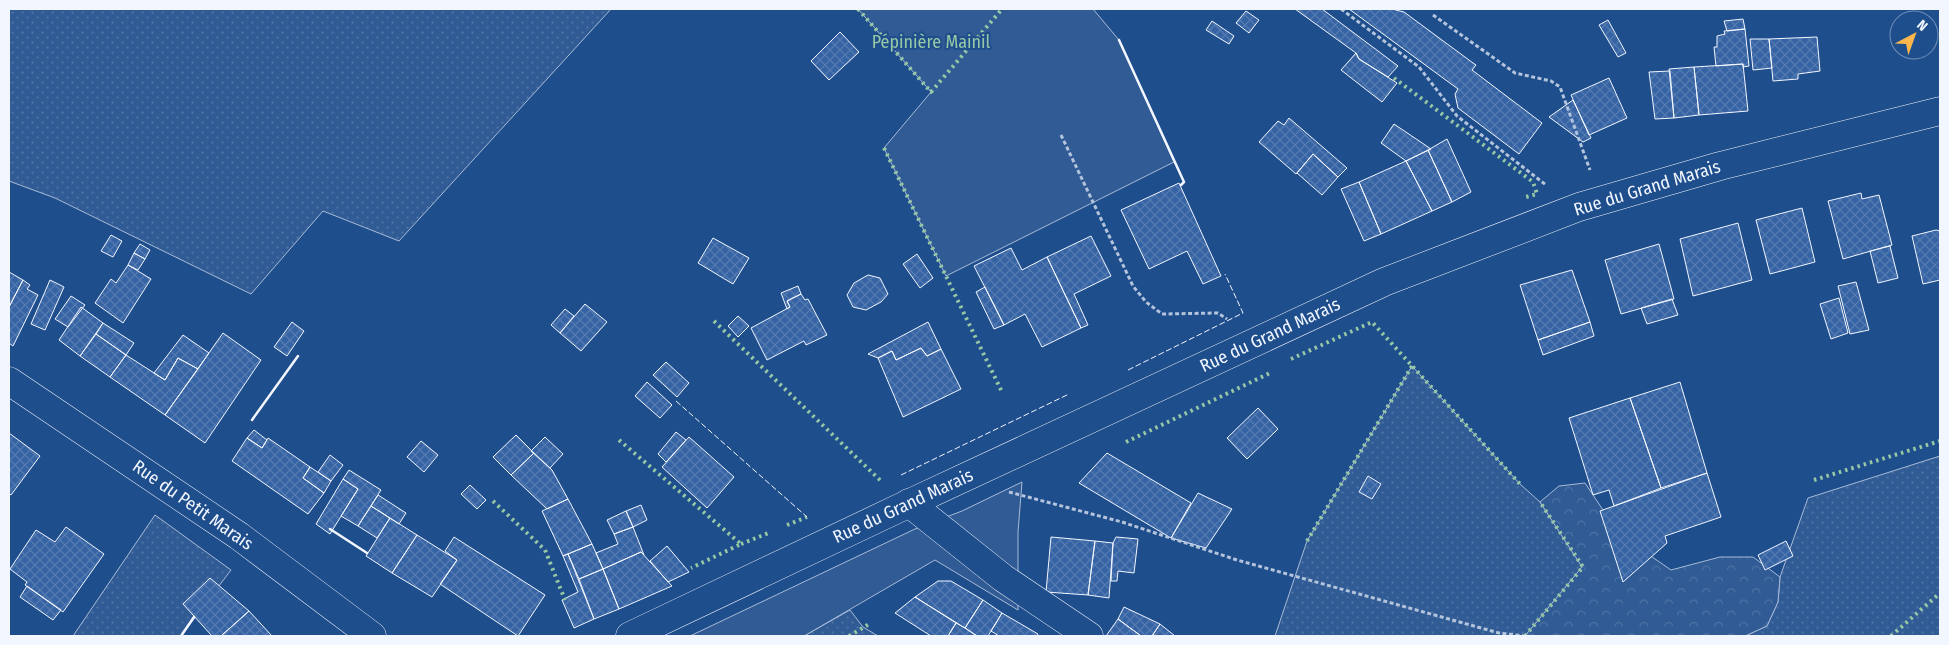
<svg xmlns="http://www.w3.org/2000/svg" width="1949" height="645" font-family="'Fira Sans Condensed',sans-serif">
	<defs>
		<pattern id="grass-dots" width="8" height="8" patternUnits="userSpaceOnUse" patternTransform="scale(1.25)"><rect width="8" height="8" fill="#305b95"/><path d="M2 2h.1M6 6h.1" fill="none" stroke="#4e73a5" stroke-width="1.8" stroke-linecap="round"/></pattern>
		<pattern id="forest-crowns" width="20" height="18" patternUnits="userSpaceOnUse" patternTransform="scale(1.25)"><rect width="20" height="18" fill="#305b95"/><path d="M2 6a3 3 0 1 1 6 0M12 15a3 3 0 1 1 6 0" fill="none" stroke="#4e73a5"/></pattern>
		<pattern id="building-cross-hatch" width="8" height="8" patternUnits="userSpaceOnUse" patternTransform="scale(1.25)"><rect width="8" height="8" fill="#3563a3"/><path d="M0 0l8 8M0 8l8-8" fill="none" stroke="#537ab1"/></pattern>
	</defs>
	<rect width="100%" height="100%" fill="#1f4e8c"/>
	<path fill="url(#grass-dots)" stroke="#a8bbd7" d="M9,9h602l-212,232 -76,-30 -72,83 -196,-96 -46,-17z
		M1412,366l108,118 20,18 43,65 -58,69h-250l32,-95z
		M1940,456v180h-195l22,-10 11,-24 2,-25 28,-79z
		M155,515l76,55 -50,66h-108z
		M850,610l13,17 15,9h-74z"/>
	<path fill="url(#forest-crowns)" stroke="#a8bbd7" d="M1585,483l34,51 52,36 49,-13h33l27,20 -2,25 -11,24 -22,10h-220l57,-69 -42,-65 19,-16z"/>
	<path fill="#305b95" stroke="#a8bbd7" d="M858,9h235l26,31 55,122 -228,114 -62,-128 47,-56z
		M1022,482l-4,50v78l-83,-50 -131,76h-114l225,-107 47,-18z"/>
	<path fill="url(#building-cross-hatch)" stroke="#f2f6ff" d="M1295,9h27l76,57 -10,11 -29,-18 -3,-6z
		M1349,9h43l12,3 69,51 3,2 -4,5 70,53 -23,31 -61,-46 -3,-14 3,-5z
		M1246,11l13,9 -10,13 -13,-10z
		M1743,19l2,10 -18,2 -3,-10z
		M1608,20l18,33 -8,4 -19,-32z
		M1212,21l22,15 -5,8 -23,-14z
		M1745,29l4,37 -6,1v-3l-27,2 -2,-19h3v-11l8,-2 -1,-3z
		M840,32l19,20 -30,28 -18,-19z
		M1817,37l3,34 -22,3v5l-25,2 -4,-42z
		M1750,39h19l3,29 -19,2z
		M1356,53l3,6 38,24 -15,19 -41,-32z
		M1743,64l5,47 -49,4 -5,-48z
		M1694,67l5,48 -25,3 -5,-49z
		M1670,71l4,47 -19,1 -6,-47z
		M1609,78l18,40 -38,17 -18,-40z
		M1573,100l18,38 -8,4 -34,-25z
		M1289,118l58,50 -9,9 -25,-23 -17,20 -37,-32 19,-21 6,4z
		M1394,124l37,25 -25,12 -25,-18z
		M1447,139l24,53 -19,10 -24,-52z
		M1428,150l24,52 -20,9 -26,-50z
		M1313,154l25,23 -16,18 -25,-22z
		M1406,161l26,50 -51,23 -22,-52z
		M1359,182l22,52 -17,7 -23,-52z
		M1179,183l42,93 -18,8 -16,-33 -38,18 -28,-59z
		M1861,193l1,6 17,-4 13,50 -49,14 -15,-58z
		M1802,208l13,54 -45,12 -14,-54z
		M1738,223l14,57 -59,16 -13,-57z
		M1936,230l4,1v49l-17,4 -11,-48z
		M111,235l11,6 -9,16 -12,-6z
		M1091,236l20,40 -37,18 14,31 -7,3 -34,-71z
		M713,238l36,20 -16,26 -35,-21z
		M140,244l10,6 -5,9 -11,-6z
		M1659,244l15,55 -53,15 -16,-54z
		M1890,246l8,32 -20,5 -8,-32z
		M1011,248l11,22 25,-13 34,71 -39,19 -17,-33 -21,11 -30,-59z
		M134,253l11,6 -7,11 -10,-5z
		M917,254l16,24 -13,10 -17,-24z
		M128,265l23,14 -28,44 -28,-20 16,-24 5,4z
		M1572,270l18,52 -52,18 -18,-55z
		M9,272l14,8 -14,27z
		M868,275l12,3 8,16 -7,8 -15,8 -13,-3 -6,-12 7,-12z
		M23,280l7,5 -3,4 11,6 -25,51 -4,-3v-36z
		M50,280l14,7 -19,43 -14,-6z
		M1856,282l13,48 -19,4 -12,-48z
		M798,286l3,8 -14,7 3,6 -3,2 -6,-16z
		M985,287l19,38 -10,4 -18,-37z
		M801,294l4,6 3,-1 19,36 -21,10 -2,-4 -37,19 -16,-32 39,-21 -3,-6z
		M71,296l14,9 -17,22 -13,-8z
		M1839,298l9,35 -17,6 -11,-35z
		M1672,299l6,16 -31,9 -6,-16z
		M585,304l22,18 -26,29 -21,-18z
		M81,307l22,16 -23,33 -21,-16z
		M565,309l9,7 -14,17 -9,-8z
		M738,316l11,10 -11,11 -10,-11z
		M292,322l12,9 -17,25 -13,-9z
		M928,322l13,27 -14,7 -6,-8 -25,12 -4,-9 -14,7 -10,-4z
		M1590,322l4,14 -51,19 -5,-15z
		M103,323l31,20 -8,12 -30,-21z
		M223,333l38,27 -56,83 -40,-28z
		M96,334l30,21 -16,22 -30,-21z
		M183,335l26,18 -11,16 -20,-11 -13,22 -11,-7z
		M921,348l6,8 14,-7 20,40 -58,28 -25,-59 14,-7 4,9z
		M126,355l39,25 13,-22 20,11 -33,46 -55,-38z
		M666,362l23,21 -12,14 -24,-22z
		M647,382l25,23 -12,13 -25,-22z
		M1680,382l27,91 -46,15 -31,-90z
		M1630,398l31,90 -47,18 -5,-16 -16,5 -24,-77z
		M1258,408l20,21 -31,30 -20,-21z
		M254,430l13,10 -5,8 -15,-10z
		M676,432l10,8 -20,22 -8,-8z
		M9,433l31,23 -29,39 -2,-2z
		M516,435l18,18 -23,22 -18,-18z
		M545,437l18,17 -13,14 -19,-17z
		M689,437l45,40 -27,31 -45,-41z
		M247,438l15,10 6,-10 42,29 -7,11 21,15 -16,21 -76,-53z
		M421,441l17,14 -14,17 -17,-15z
		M534,453l18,17 16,29 -21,10 -36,-34z
		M1107,453l84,50 -20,35 -92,-55z
		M330,455l13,10 -12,16 -13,-9z
		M310,467l21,14 -7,12 -21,-15z
		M349,470l32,20 -23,36 -17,-10 17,-27 -15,-10z
		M1707,473l14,44 -56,19 2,7 -44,39 -23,-71z
		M1368,476l13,8 -9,15 -13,-7z
		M343,479l15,10 -28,45 -14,-10z
		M470,485l16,15 -9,9 -16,-15z
		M1198,493l34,16 -26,39 -35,-10z
		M378,495l28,18 -7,11 -28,-18z
		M568,499l24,45 -29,12 -21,-45z
		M641,505l6,15 -14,7 -7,-16z
		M371,506l19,12 -13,20 -19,-12z
		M626,511l7,16 -19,7 -7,-14z
		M390,518l27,17 -25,38 -26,-17z
		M66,527l38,27 -41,58 -38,-27 2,-3 -17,-13 26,-39 19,12z
		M633,527l11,28 -3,-3 -38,17 -7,-16 22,-9 -4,-10z
		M417,535l40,25 -25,37 -40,-24z
		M454,537l91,58 -27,41 -78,-52 17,-24 -12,-9z
		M1051,537l44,4 -7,54 -42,-3z
		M1116,537l22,2 -4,34 -16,-2 -1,10h-6l2,-38z
		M1095,541l18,2 -4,55 -21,-3z
		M1786,541l7,15 -28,14 -7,-15z
		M592,544l11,25 -24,10 -11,-25z
		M667,546l22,26 -21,10 -18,-21z
		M641,552l31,34 -53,23 -16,-40z
		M568,554l26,65 -20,9 -12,-28 16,-8 -15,-36z
		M603,569l16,40 -25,10 -15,-40z
		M210,578l39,33 -28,25h-9l-29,-32z
		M938,581h13l32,19 -18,28 -50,-31z
		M27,586l34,24 -8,10 -33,-23z
		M915,597l41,26 -8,13h-17l-36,-23z
		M983,600l19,13 -14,23h-11l-12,-8z
		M1124,607l36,17 -8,12h-11l-23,-17z
		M249,611l23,25h-51z
		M1002,613l36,21 -1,2h-38l-8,-5z
		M1118,619l23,17h-35z
		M956,623l9,5 12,8h-29z
		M1160,624l15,12h-23z"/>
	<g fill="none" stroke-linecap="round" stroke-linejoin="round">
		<defs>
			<path id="street" d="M9,381l230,155 133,100
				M909,503l94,75 86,58"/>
			<path id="secondary" d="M630,636l282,-134 472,-220 195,-75 141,-41 220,-55"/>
		</defs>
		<use href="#street" stroke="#f2f6ff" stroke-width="29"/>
		<use href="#secondary" stroke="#f2f6ff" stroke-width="29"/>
		<path stroke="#b3c4dc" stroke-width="3" stroke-dasharray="4 2.5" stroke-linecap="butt" d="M1341,9l78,58 38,49 89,69
			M1433,15l82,58 36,8 9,6 30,83
			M1061,135l72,151 13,16 16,12 56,-1 9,6
			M1009,492l113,30 115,38 262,73 26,3"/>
		<use href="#street" stroke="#1f4e8c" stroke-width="28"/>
		<use href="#secondary" stroke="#1f4e8c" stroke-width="28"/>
		<path stroke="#97c8a6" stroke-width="4" stroke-dasharray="2.5 4" stroke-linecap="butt" d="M858,9l73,83 71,-83
			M1394,78l139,104 4,12 -11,3
			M884,148l118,244
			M714,321l168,161
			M1291,359l81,-37 148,162
			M619,440l122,104 -50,24
			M1126,442l144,-69
			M1814,480l126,-39
			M493,501l52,49 20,50
			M787,525l20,-8
			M1307,541l105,-175
			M741,544l30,-12
			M849,636l22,-13
			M1525,636l58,-69 -43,-65
			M1891,636l49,-43"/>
		<path stroke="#f2f6ff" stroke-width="1" stroke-dasharray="6 2.5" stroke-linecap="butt" d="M1128,370l115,-57 -18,-39
			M676,401l131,116
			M901,475l168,-81"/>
		<path stroke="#f2f6ff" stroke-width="2.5" d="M1119,40l65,142 -3,3
			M252,420l46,-64
			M330,529l37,24
			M181,636l13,-19"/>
	</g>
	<g text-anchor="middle" stroke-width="4" stroke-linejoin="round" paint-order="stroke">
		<g font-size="18" fill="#97c8a6" stroke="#1f4e8c">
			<text x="931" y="48">Pépinière Mainil</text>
		</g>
		<g font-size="18" fill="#f2f6ff" stroke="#1f4e8c">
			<text transform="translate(1647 188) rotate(-17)" y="6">Rue du Grand Marais</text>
			<text transform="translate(1270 335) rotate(-25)" y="6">Rue du Grand Marais</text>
			<text transform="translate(193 505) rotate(35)" y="6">Rue du Petit Marais</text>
			<text transform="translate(903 506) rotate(-25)" y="6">Rue du Grand Marais</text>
		</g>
	</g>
	<rect width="1949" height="645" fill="none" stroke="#f2f6ff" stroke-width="20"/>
	<g transform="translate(1914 35) rotate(41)"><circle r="24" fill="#1f4e8c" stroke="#7391ba"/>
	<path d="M0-4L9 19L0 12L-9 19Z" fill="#ffb74d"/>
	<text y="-8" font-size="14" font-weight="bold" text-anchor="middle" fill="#f2f6ff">N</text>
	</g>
</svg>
